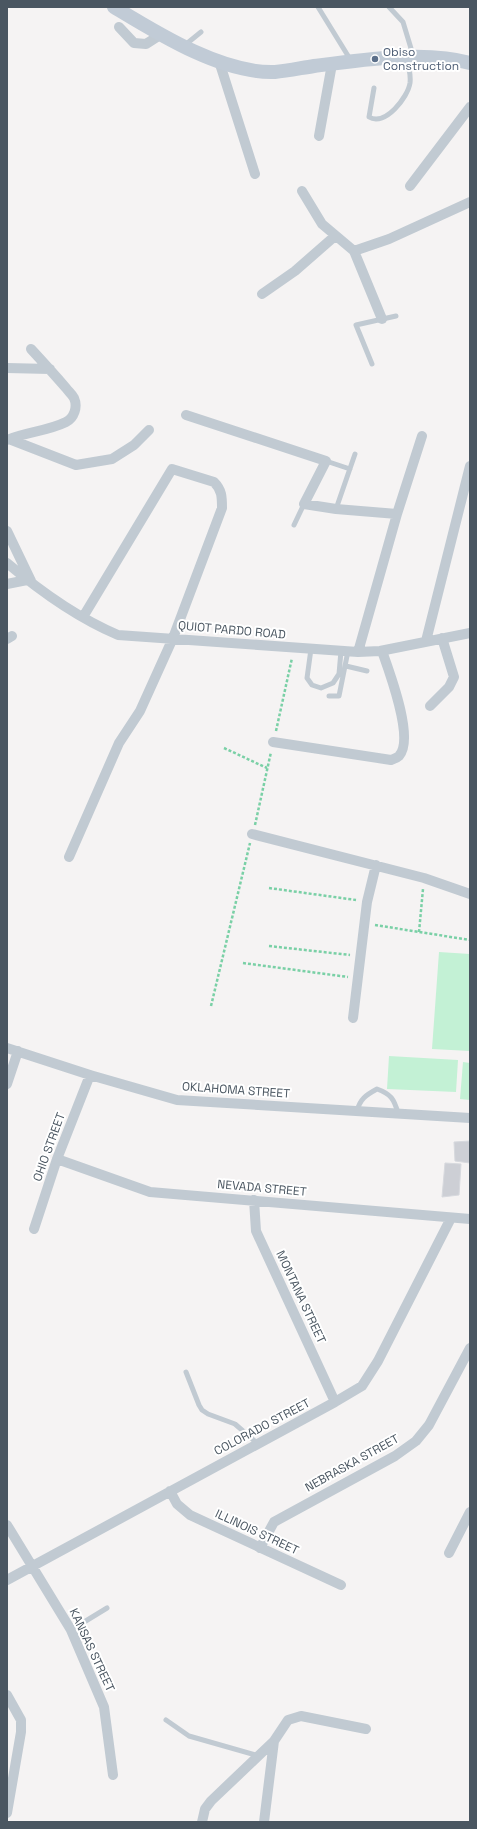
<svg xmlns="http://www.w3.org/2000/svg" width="477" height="1829" font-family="'Space Grotesk',sans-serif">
	<rect width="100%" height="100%" fill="#f5f3f3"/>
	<path fill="#c3f1d5" d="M439,952l31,2v97l-38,-2z
		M389,1056l69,4 -2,32 -69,-3z
		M463,1062l7,1v37l-10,-1z"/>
	<path fill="#cdcfd5" stroke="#d7d9de" d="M470,1141v22l-15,-2 -1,-19z
		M445,1163l16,1 -2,31 -17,2z"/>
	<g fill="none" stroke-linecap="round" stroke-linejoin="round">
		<path stroke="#7ad0a6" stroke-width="2.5" stroke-dasharray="3 2" stroke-linecap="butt" d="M276,731l16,-73
			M224,748l43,20
			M255,825l16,-73
			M269,888l87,12
			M375,925l95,15
			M419,932l4,-43
			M269,946l81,9
			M243,963l105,14
			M211,1006l39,-163"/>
		<path stroke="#c1cad2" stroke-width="5" d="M318,7l32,52
			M389,7l14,15 10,33
			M185,45l16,-13
			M374,88l-5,29c16,10 39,-20 41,-34 1,-9 -1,-16 -4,-24
			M372,364l-16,-39 40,-9
			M326,461l24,8
			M336,509l19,-55
			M294,525l10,-21
			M311,649l-4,29 5,7 9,3 12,-5 6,-9 2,-23
			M346,666l21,5
			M329,696h10l9,-45
			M357,1111c3,-12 9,-16 20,-22 14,5 17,10 21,24
			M186,1372l13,33 3,5 6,4 27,10 23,20
			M71,1630l36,-22
			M166,1720l23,16 70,20"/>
		<path stroke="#c1cad2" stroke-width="10" d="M119,27l15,16 12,1 14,-9
			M219,61l36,113
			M319,136l13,-72
			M410,186l60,-79
			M302,191l20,33 32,27 28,68
			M354,251l35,-12 81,-37
			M262,294l33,-23 40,-35
			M7,368l43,1
			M186,415l140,46 -22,43 32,5 61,5
			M9,439l67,26 36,-6 22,-14 15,-15
			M7,440c19,-8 41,-9 59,-18 8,-4 12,-15 8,-24 -2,-4 -6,-7 -8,-10 -12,-14 -23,-26 -35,-39
			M7,531l24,50
			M7,563c33,28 71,55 111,72l240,17 22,-1 90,-18
			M7,584l20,-4
			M7,639l5,-3
			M426,641l44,-175
			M358,652l39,-138 25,-78
			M430,706l19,-19 5,-10 -12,-39
			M273,742l118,18c2,-1 6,-2 8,-4 16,-17 -10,-85 -17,-105
			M252,834l172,44 46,16
			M69,857l50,-114 21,-32 33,-73 49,-130c0,-11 0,-18 -8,-26l-42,-13 -89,148
			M353,1018l14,-116 9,-37
			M7,1048l83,27 87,25 293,18
			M7,1084l11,-33
			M57,1159l93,33 320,27
			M254,1200l2,31 79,171
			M34,1229l23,-70 33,-84
			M170,1491l7,13 13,11 151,70
			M7,1525l64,105 33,77 9,68
			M260,1548l14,-26 121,-66 21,-15 13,-16 41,-77
			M449,1553l21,-41
			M7,1580l328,-178 27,-16 16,-25 73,-143
			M7,1695l14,25v12l-14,81
			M202,1822l3,-13 6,-8 63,-60 14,-21 13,-4 65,13
			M264,1822l10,-81"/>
		<path stroke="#c1cbd6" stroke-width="14" d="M114,7c43,26 108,67 161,65 12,-1 26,-4 39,-6 45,-6 112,-16 156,-3"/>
	</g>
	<circle fill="#5c6f8a" stroke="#fff" stroke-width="1.5" cx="375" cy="59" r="4"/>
	<g text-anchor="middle" stroke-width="4" stroke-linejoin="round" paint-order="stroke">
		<g font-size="12" fill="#4e5e75" stroke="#fff" text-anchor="start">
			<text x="383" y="56">Obiso<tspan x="383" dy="14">Construction</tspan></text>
		</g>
		<g font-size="12" fill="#4a5661" stroke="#fff">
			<text transform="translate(232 630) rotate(5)" y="4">QUIOT PARDO ROAD</text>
			<text transform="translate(236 1090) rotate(4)" y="4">OKLAHOMA STREET</text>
			<text transform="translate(49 1147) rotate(-70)" y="4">OHIO STREET</text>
			<text transform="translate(262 1188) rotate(5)" y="4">NEVADA STREET</text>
			<text transform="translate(301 1297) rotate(65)" y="4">MONTANA STREET</text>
			<text transform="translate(262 1427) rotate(-28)" y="4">COLORADO STREET</text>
			<text transform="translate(352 1463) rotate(-29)" y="4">NEBRASKA STREET</text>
			<text transform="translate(257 1532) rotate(25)" y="4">ILLINOIS STREET</text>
			<text transform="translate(92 1650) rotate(65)" y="4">KANSAS STREET</text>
		</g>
	</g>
	<rect width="477" height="1829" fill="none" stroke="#4a5661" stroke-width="16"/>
</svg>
